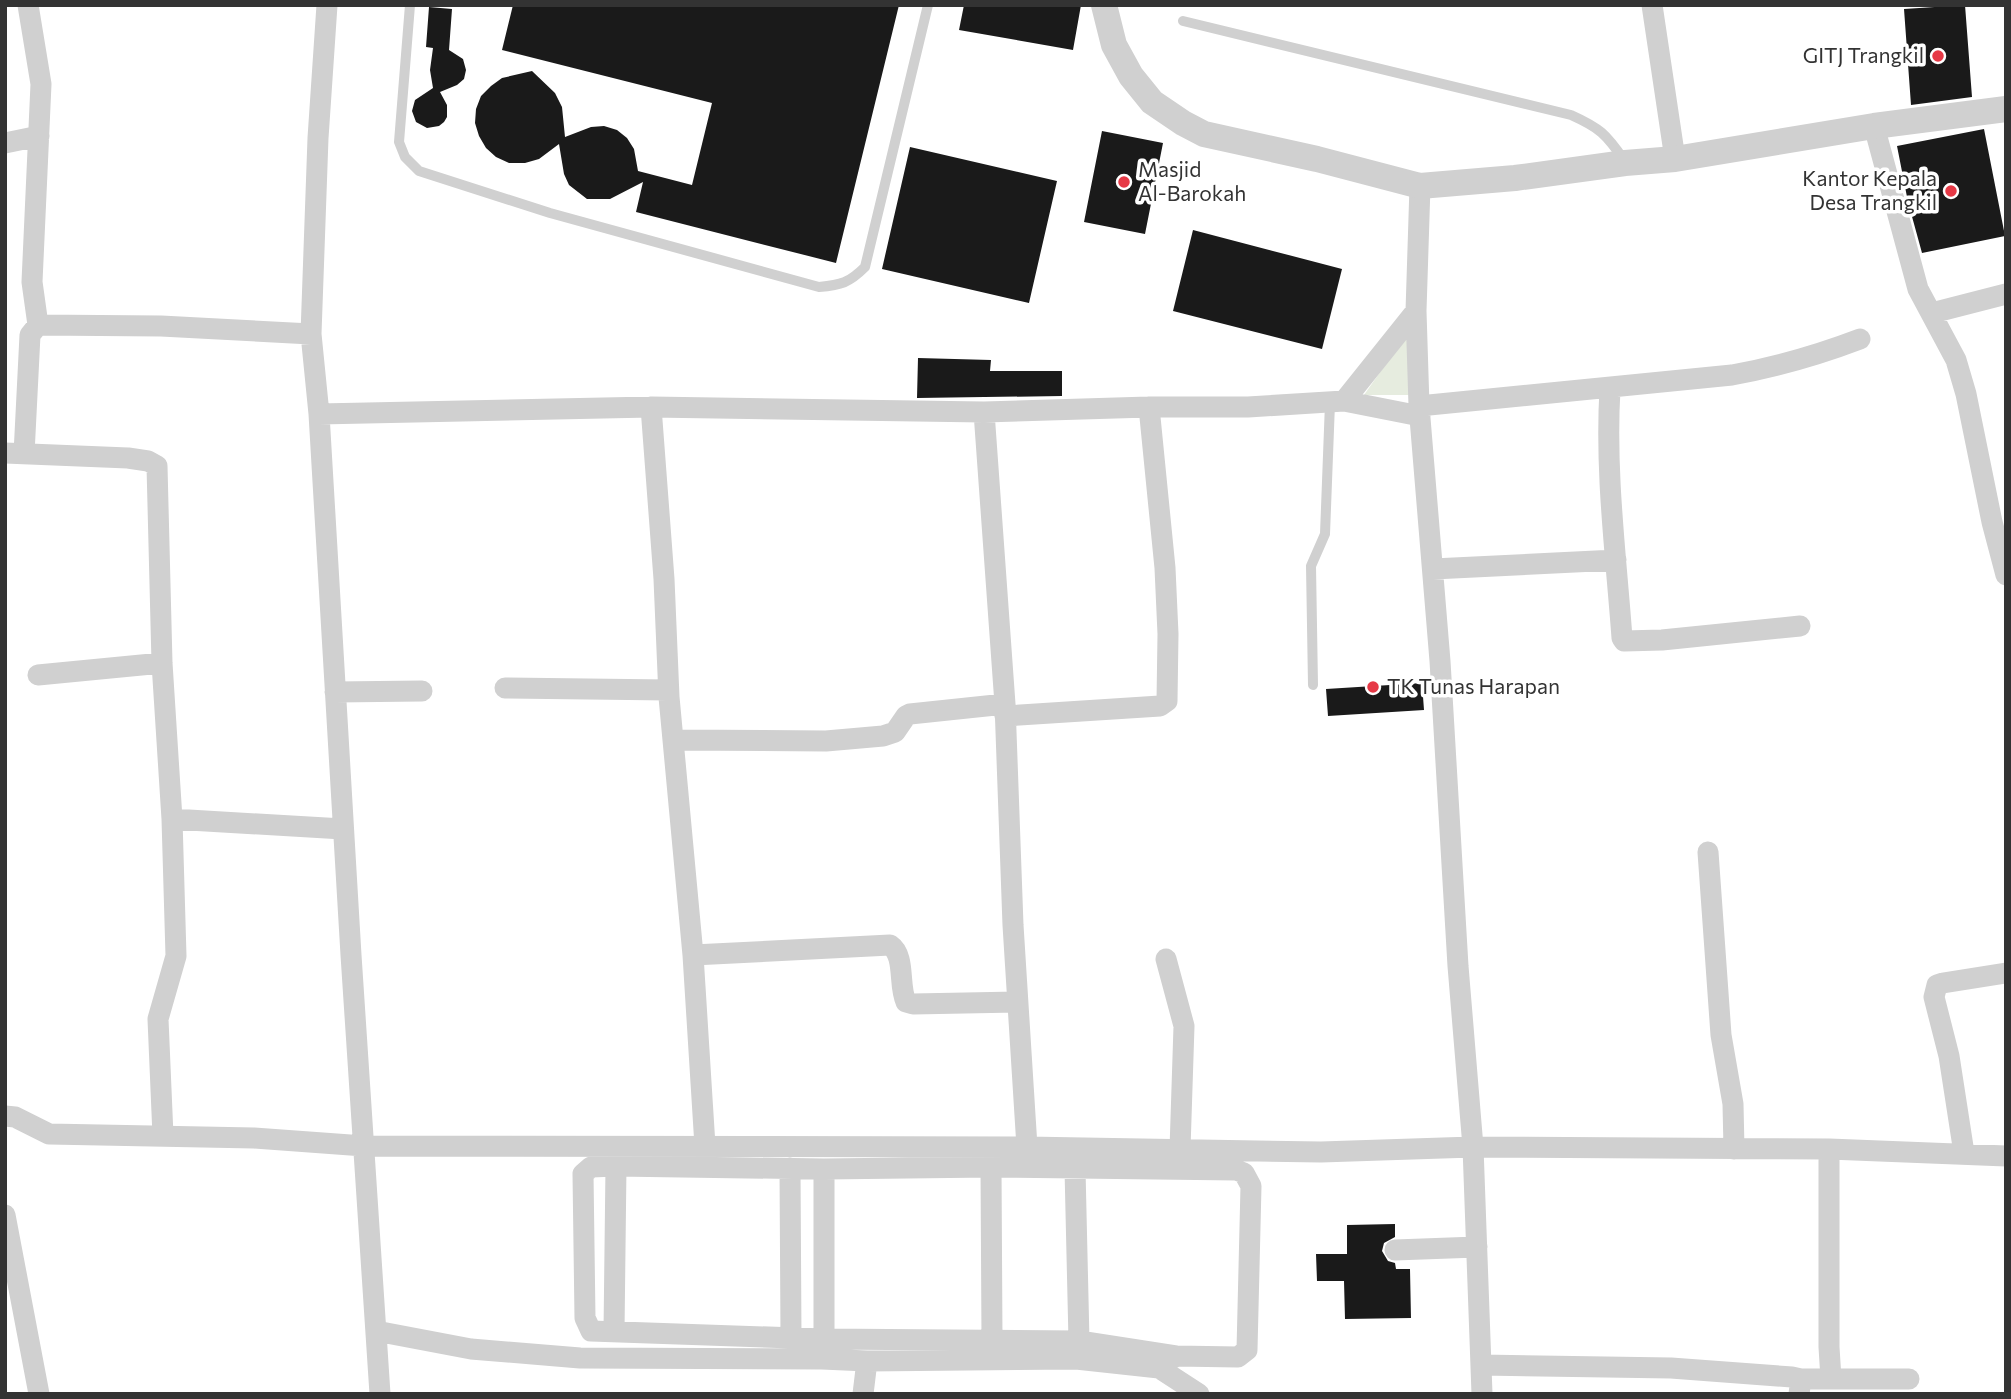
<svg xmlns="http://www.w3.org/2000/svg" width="2011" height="1399" font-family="Commissioner,sans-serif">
	<rect width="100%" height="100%" fill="#fff"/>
	<path fill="#e6ecdf" d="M1409,331l4,64h-49z"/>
	<path fill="#1a1a1a" d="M513,5h386l-63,258 -200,-51 7,-30 -33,17h-23l-18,-14 -5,-11 -5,-30 -20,15 -14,4h-16l-13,-6 -10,-9 -7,-12 -4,-13 1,-14 5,-13 10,-10 11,-8 30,-7 23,22 7,14 3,30 26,-10 13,-1 13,4 10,8 7,11 4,22 54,14 20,-82 -210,-53z
		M964,5h117l-8,45 -114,-20z
		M1965,5l7,92 -61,8 -7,-96z
		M429,7l23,2 -3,41 14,9 3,11 -2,9 -7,6 -17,7 7,13v12l-3,5 -5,4 -12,2 -11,-6 -4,-11 3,-11 18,-12 -3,-18 3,-22 -7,-1z
		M1984,129l21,107 -83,17 -14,-51 -11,-56z
		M1102,131l61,12 -18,91 -61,-12z
		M910,147l147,34 -28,122 -147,-34z
		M1193,230l149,39 -20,80 -149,-38z
		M918,358l73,2 -1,11h72v25l-145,2z
		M1422,683l2,27 -96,6 -2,-27z
		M1395,1224v13l-11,6 -2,8 6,10 7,2 1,6h14l1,49 -66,1 -1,-38h-27l-1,-27h31v-29z"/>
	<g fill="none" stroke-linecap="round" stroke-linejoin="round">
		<path stroke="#d0d0d0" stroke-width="10" d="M410,5l-11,137 6,15 14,14 131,42 269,74c22,-2 30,-4 46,-20l63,-262
			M1183,21l388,94c29,13 35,19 53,45
			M1313,685l-2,-119 14,-32 5,-131"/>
		<path stroke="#d0d0d0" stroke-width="21" d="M28,5l13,79 -9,198 6,43 123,1 150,8
			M327,5l-9,133 -7,196 8,80 32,541 29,439
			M1652,5l23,154
			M1874,126l44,163 38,71 10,34 26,128 14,53
			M5,143l34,-7
			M1420,186l-4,125 3,95 21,255 18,305 15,181 9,247
			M1932,313l74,-19
			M1610,389c-5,83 6,166 12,249l2,3 38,-1 138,-14
			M1344,401l76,15
			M1419,406l313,-31c44,-8 86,-20 128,-36
			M651,407l13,172 5,118 24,258 12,191
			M984,412l21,292 8,221 14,222
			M319,414l332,-7 333,5 165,-5h99l96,-6 72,-90
			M5,453l123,5 20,3 9,5 5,197 10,156
			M24,454l6,-119 8,-10
			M1433,569l183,-9
			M38,675l124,-12
			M505,688l163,2
			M335,692l87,-1
			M1005,716l155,-10 7,-5 1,-67 -3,-66 -16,-161
			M673,740l153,1 57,-5 12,-4 11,-16 4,-2 95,-10
			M1708,852l13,183 12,69 1,45
			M693,955l197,-10c16,11 8,40 16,57l7,2 104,-2
			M1166,959l18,67 -4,123
			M5,1116l10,1 34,17 205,4 110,8 663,1 294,5 152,-5 356,2 177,7
			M163,1136l-5,-117 18,-63 -4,-137 171,10
			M1964,1153l-15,-97 -15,-59 3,-12 6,-2 63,-10
			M991,1167l1,172
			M790,1168l1,169
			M824,1169v170
			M1075,1169l4,172 97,15
			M5,1215l34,179
			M1395,1250l82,-3
			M376,1331l95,18 109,9 242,1 45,2 209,-2 83,9 40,26
			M614,1332l2,-166
			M1079,1341l-255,-2 -233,-8 -6,-13 -2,-144 8,-7 25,-1 208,3 167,-2 245,3 8,3 7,13 -4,164 -9,7 -62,-1 -17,12
			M1481,1365l190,3 121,9 9,2 -2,15
			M1801,1379h30l-2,-32v-198
			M1831,1379h78
			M863,1394l4,-33"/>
		<path stroke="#d0d0d0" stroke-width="26" d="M1104,5l10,40 17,31 21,26 31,21 21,11 113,25 103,27 95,-8 110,-15 50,-4 199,-33 132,-17"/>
	</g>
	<g fill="#e63946" stroke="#fff" stroke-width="2.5">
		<circle cx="1938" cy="56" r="7"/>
		<circle cx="1124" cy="182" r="7"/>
		<circle cx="1951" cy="191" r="7"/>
		<circle cx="1373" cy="687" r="7"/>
	</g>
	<g text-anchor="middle" stroke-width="7" stroke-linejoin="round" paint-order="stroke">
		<g font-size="21" fill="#333" stroke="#fff" text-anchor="end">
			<text x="1924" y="63">GITJ Trangkil</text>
			<text x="1138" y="177" text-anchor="start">Masjid<tspan x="1138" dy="24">Al-Barokah</tspan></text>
			<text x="1937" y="186">Kantor Kepala<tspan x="1937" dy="24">Desa Trangkil</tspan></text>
			<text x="1387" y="694" text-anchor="start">TK Tunas Harapan</text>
		</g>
	</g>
	<rect width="2011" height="1399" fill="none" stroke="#333333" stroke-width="14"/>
</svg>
